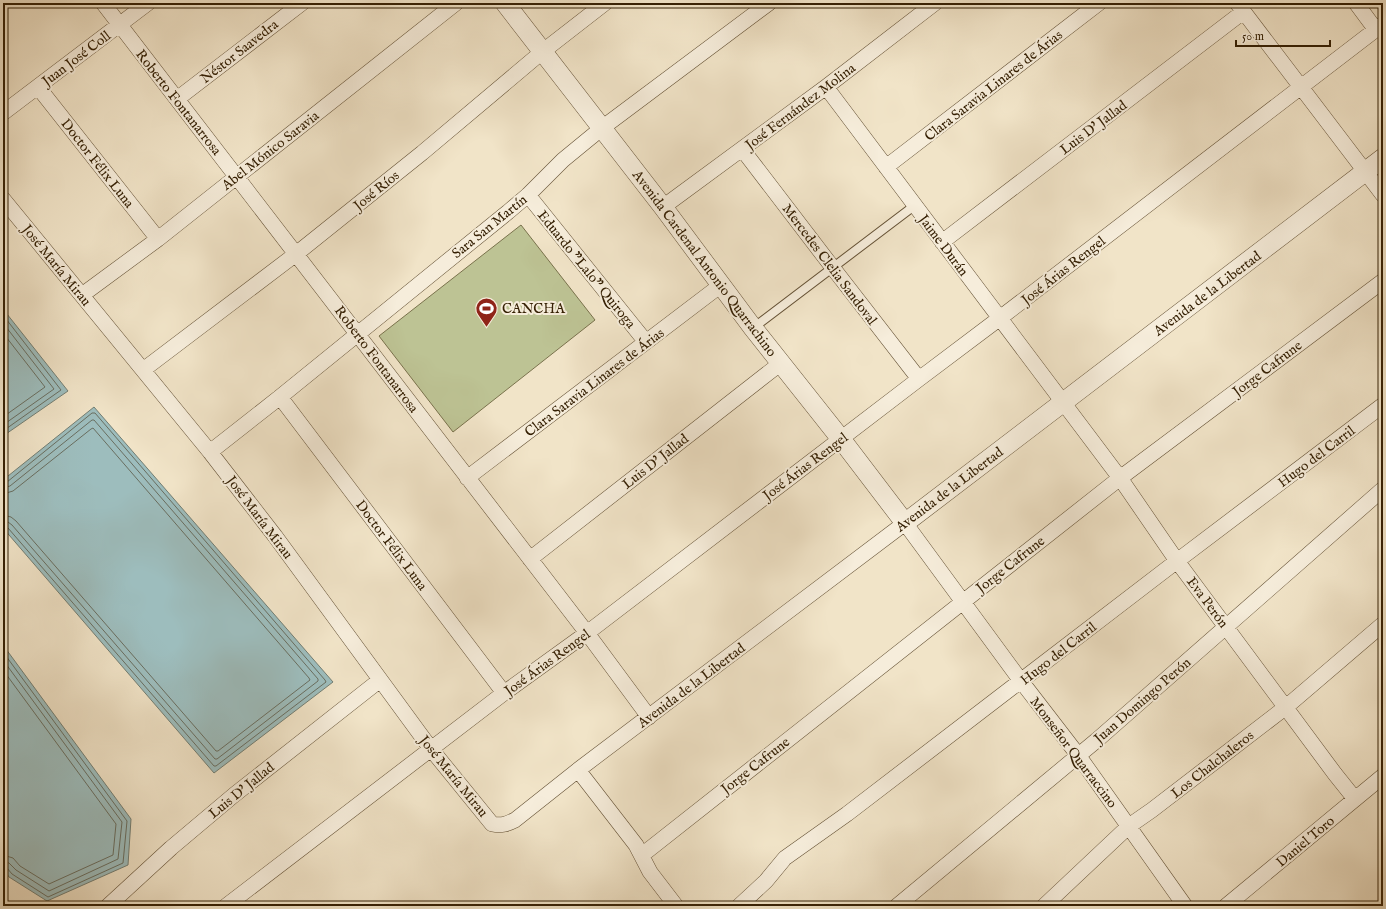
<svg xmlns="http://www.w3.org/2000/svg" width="1386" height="909" font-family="'IM FELL English',serif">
	<rect width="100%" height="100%" fill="#f1e4c8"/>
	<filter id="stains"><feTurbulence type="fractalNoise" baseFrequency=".005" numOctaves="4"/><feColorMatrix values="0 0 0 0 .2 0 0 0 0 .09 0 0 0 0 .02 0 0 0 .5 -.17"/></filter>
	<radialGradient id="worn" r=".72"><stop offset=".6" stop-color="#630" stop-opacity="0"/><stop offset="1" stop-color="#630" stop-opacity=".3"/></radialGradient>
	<path fill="#bdc394" stroke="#79724c" d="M521,225l74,95 -142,112 -74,-96z"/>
	<path fill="#9dbdbd" stroke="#737e73" d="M3,309l65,82 -65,45z
		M94,407l239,275 -119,91 -211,-245v-48z
		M3,645l128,174 -3,46 -81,36 -38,-24 -6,-9z"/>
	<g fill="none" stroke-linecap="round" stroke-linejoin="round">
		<path stroke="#696e60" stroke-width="1" d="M3,315l58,75 -58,41
			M3,323l51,66 -51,36
			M3,333l42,54 -42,30
			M3,483l4,-1 85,-69h3l230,267 1,2 -110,84h-2l-206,-238 -5,-2
			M3,488l7,-2 82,-66h2l224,259v2l-101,78h-2l-203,-234 -4,-3 -5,-1
			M3,494l10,-3 78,-62 2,-1 216,250 1,2 -92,71h-2l-200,-230 -5,-4 -8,-2
			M3,652l124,169 -4,42 -75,34 -36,-23 -5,-6 -4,-2
			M3,660l119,162 -4,37 -69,32 -33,-21 -7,-7 -6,-2
			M3,670l113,154 -3,31 -64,29 -29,-18 -7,-8 -10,-3"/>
		<defs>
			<path id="service" d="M753,328l161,-122"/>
			<path id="minor" d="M103,3l484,630 62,84
				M1237,3l146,192
				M1356,3l20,27
				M38,87l120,152
				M826,87l294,391 57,83 158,213 20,25
				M177,99l125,-96
				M3,113l145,-110
				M742,149l91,119 86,111
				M886,167l213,-164
				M528,195l118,147
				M3,199l207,253 65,84 156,213 61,75c10,2 15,0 23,-4l63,-50 327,-247 116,158 57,74 107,151
				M663,207l163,-120 109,-84
				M942,242l301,-230
				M82,295l76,-56 298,-236
				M143,370l153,-116 126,-101 120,-101 63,-49
				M280,397l224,296
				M210,452l70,-55 228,-185 20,-17 35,-35 39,-32 167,-125
				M467,478l254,-193
				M530,559l251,-196
				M578,770l58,75 14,27 26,34
				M642,855l478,-377 263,-197
				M108,906l63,-58 63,-53 146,-115
				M226,906l278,-213 83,-60 332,-254 81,-61 383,-294
				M739,906l27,-25 19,-23 62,-44 330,-253 206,-156
				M897,906l200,-166 286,-251
				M1044,906l85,-80 23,-16 134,-103 97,-83
				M1226,906l157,-130"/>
			<path id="tertiary" d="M505,3l158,204 90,121 88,111 64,84 478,-365"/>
		</defs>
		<use href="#service" stroke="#645135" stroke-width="10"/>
		<use href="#minor" stroke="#645135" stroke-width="16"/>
		<use href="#tertiary" stroke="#645135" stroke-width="20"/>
		<use href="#service" stroke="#f6eddb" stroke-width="8"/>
		<use href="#minor" stroke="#f6eddb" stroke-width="15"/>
		<use href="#tertiary" stroke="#f6eddb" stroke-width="19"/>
	</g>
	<defs>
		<symbol id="stadium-pin" viewBox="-11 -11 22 30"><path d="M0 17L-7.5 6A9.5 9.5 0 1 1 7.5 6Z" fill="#8f2418" stroke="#f6eddb"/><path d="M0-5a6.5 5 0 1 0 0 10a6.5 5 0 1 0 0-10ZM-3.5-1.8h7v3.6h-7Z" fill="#fff"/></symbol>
	</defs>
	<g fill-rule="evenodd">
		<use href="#stadium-pin" x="474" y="296" width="25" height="34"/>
	</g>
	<g text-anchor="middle" stroke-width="4" stroke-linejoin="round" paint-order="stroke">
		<g font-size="14" fill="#352004" stroke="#f6eddb">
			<text transform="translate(239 51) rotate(-38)" y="5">Néstor Saavedra</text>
			<text transform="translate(76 58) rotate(-37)" y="5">Juan José Coll</text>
			<text transform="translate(993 85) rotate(-38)" y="5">Clara Saravia Linares de Árias</text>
			<text transform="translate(179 102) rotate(52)" y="5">Roberto Fontanarrosa</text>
			<text transform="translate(800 106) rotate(-37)" y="5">José Fernández Molina</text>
			<text transform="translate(1093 127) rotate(-37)" y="5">Luis D' Jallad</text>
			<text transform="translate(270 150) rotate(-38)" y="5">Abel Mónico Saravia</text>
			<text transform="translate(98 163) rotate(52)" y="5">Doctor Félix Luna</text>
			<text transform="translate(376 190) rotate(-39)" y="5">José Ríos</text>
			<text transform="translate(489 226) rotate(-39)" y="5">Sara San Martín</text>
			<text transform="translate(944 245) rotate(53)" y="5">Jaime Durán</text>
			<text transform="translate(705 263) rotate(53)" y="5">Avenida Cardenal Antonio Quarrachino</text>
			<text transform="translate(830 264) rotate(53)" y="5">Mercedes Clelia Sandoval</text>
			<text transform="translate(57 265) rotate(51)" y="5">José María Mirau</text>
			<text transform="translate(587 269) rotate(51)" y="5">Eduardo "Lalo" Quiroga</text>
			<text transform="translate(1063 270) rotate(-38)" y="5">José Árias Rengel</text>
			<text transform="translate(1207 293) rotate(-37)" y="5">Avenida de la Libertad</text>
			<text transform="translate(377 359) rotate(53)" y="5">Roberto Fontanarrosa</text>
			<text transform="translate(1267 368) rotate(-37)" y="5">Jorge Cafrune</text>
			<text transform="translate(594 382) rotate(-37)" y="5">Clara Saravia Linares de Árias</text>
			<text transform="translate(1316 456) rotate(-37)" y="5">Hugo del Carril</text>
			<text transform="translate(655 461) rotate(-38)" y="5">Luis D' Jallad</text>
			<text transform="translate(805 466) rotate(-37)" y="5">José Árias Rengel</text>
			<text transform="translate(949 489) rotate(-37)" y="5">Avenida de la Libertad</text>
			<text transform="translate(260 517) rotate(53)" y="5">José María Mirau</text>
			<text transform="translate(392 545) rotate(53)" y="5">Doctor Félix Luna</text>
			<text transform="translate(1010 564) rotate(-38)" y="5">Jorge Cafrune</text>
			<text transform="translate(1208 602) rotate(53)" y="5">Eva Perón</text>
			<text transform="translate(1058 653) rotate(-38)" y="5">Hugo del Carril</text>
			<text transform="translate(547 662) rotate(-36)" y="5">José Árias Rengel</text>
			<text transform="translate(691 685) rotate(-37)" y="5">Avenida de la Libertad</text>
			<text transform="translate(1142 700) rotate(-41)" y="5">Juan Domingo Perón</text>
			<text transform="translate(1074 752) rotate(53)" y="5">Monseñor Quarraccino</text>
			<text transform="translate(1212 764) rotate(-38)" y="5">Los Chalchaleros</text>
			<text transform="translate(755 765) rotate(-38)" y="5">Jorge Cafrune</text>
			<text transform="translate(454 776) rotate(51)" y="5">José María Mirau</text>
			<text transform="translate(241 790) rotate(-39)" y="5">Luis D' Jallad</text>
			<text transform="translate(1305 841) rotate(-40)" y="5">Daniel Toro</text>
		</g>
		<g font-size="14" fill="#352004" stroke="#f6eddb" text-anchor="start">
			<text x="502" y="313">CANCHA</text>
		</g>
	</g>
	<rect width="1386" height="909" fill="none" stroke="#f1e4c8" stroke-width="16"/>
	<rect x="4" y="4" width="1378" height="901" fill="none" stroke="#352004" stroke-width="2"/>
	<rect x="8" y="8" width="1370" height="893" fill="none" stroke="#352004"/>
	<path d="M1236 40v6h94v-6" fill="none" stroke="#352004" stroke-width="2"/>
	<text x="1242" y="40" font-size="12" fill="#352004" stroke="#f6eddb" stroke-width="3" paint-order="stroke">50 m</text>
	<rect width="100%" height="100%" filter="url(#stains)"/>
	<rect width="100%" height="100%" fill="url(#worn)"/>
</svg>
